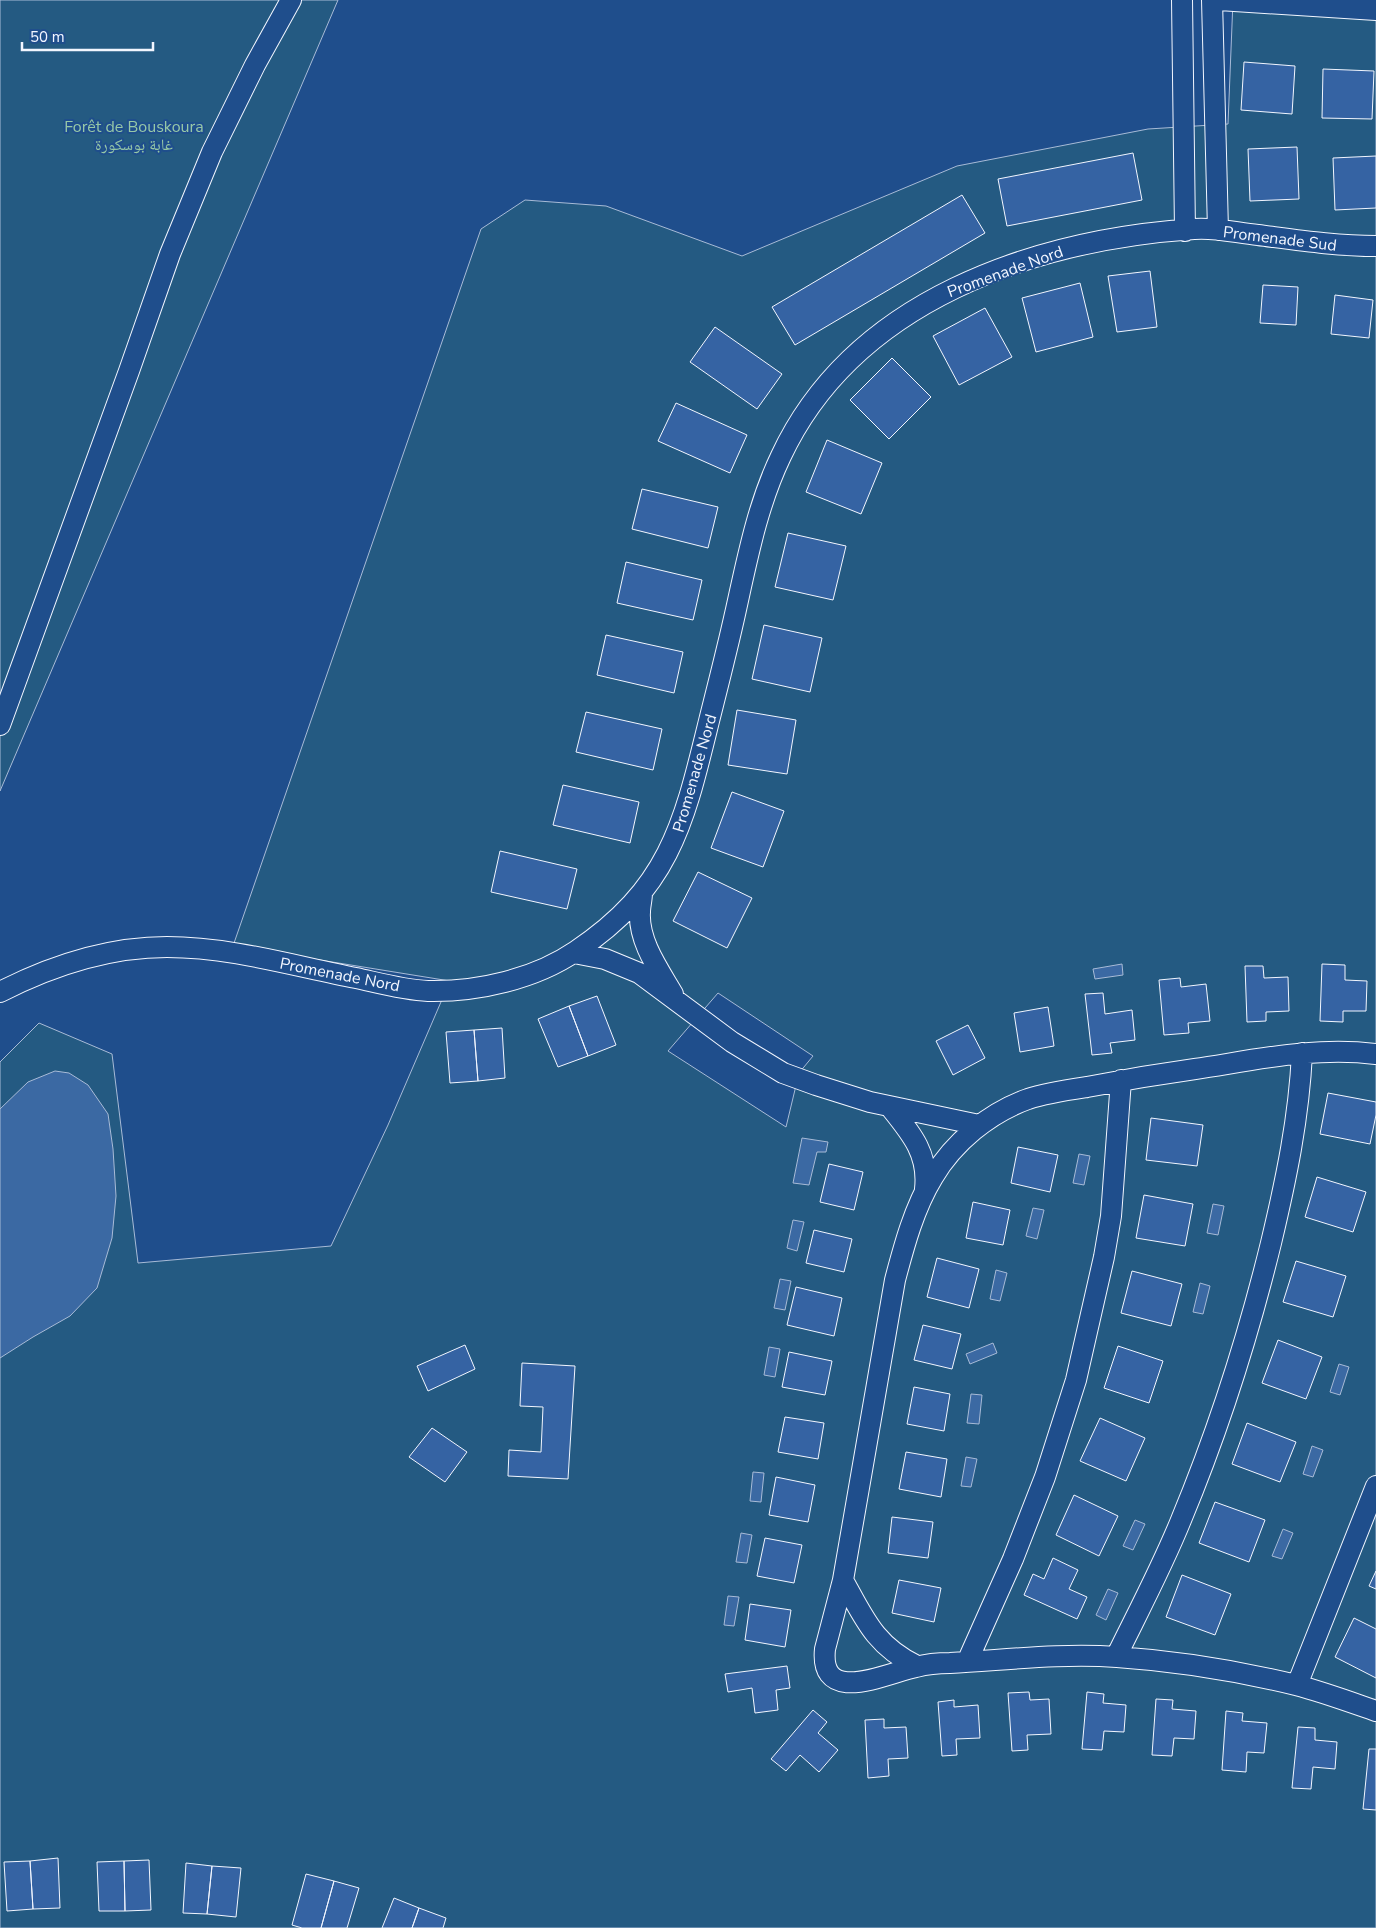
<svg xmlns="http://www.w3.org/2000/svg" width="1376" height="1928" font-family="'Nunito Sans','Noto Naskh Arabic',sans-serif">
	<rect width="100%" height="100%" fill="#1f4e8c"/>
	<path fill="#245a82" stroke="#a8bbd7" fill-rule="evenodd" d="M0,0h338l-338,791z
		M1233,0h143v1928h-1376v-866l39,-39 73,31 26,209 193,-17 57,-121 62,-144 -217,-35 248,-717 44,-29 81,6 136,50 215,-90 191,-37 80,-5zM718,993l95,63 -14,17 -13,54 -118,-76z"/>
	<path fill="#3b69a3" stroke="#a8bbd7" d="M1122,964l1,11 -28,4 -2,-10z
		M55,1071l14,2 19,12 20,29 5,35 3,47 -4,42 -15,50 -27,28 -37,21 -33,21v-249l28,-27z
		M802,1138l26,4 -2,10h-9l-8,33 -16,-2z
		M1079,1154l11,2 -6,29 -11,-2z
		M1213,1204l11,2 -6,29 -11,-2z
		M1033,1208l11,2 -7,29 -11,-3z
		M793,1220l11,2 -7,29 -10,-3z
		M996,1270l11,3 -7,28 -10,-2z
		M780,1279l11,2 -6,29 -11,-2z
		M1200,1283l10,3 -7,28 -10,-2z
		M993,1343l4,10 -27,11 -4,-10z
		M769,1347l11,2 -5,28 -11,-2z
		M1339,1364l10,3 -9,28 -10,-3z
		M971,1394l11,1 -3,29 -12,-1z
		M1312,1446l11,4 -10,27 -10,-3z
		M966,1457l11,2 -6,28 -10,-1z
		M753,1472l11,1 -3,29 -11,-1z
		M1135,1520l10,4 -12,26 -10,-4z
		M1283,1529l10,4 -11,26 -10,-3z
		M741,1533l11,2 -5,28 -11,-1z
		M1108,1589l10,4 -12,27 -10,-5z
		M728,1596l11,1 -5,29 -10,-1z"/>
	<path fill="#3563a3" stroke="#f2f6ff" d="M1244,62l51,4 -3,48 -51,-4z
		M1323,69l51,2 -2,48 -50,-1z
		M1297,147l2,52 -49,2 -2,-52z
		M1133,153l9,47 -135,26 -9,-47z
		M1376,156v52l-41,2 -2,-52z
		M962,195l23,38 -190,112 -23,-38z
		M1150,271l7,56 -40,5 -9,-56z
		M1080,283l13,54 -57,15 -14,-54z
		M1263,285l35,2 -2,38 -36,-2z
		M1335,295l38,5 -4,38 -38,-4z
		M985,308l27,49 -53,28 -26,-49z
		M715,327l67,47 -25,35 -67,-47z
		M892,358l39,39 -42,42 -39,-39z
		M676,403l71,32 -17,38 -72,-32z
		M827,440l55,23 -21,51 -55,-22z
		M642,489l76,18 -10,41 -76,-19z
		M788,533l58,13 -13,54 -58,-13z
		M626,562l76,18 -9,40 -76,-17z
		M764,625l58,13 -12,54 -58,-13z
		M606,635l77,17 -9,41 -77,-18z
		M737,710l59,10 -9,54 -59,-9z
		M586,712l76,17 -9,41 -77,-18z
		M563,785l76,17 -9,41 -77,-18z
		M732,792l52,19 -21,56 -52,-19z
		M500,851l77,18 -10,40 -76,-17z
		M698,872l54,26 -25,50 -54,-27z
		M1322,964l23,1v15l22,1 -1,30h-23v11l-23,-1z
		M1245,966h18l1,12 24,-1 1,34 -23,1v9l-19,1z
		M1180,978l1,9 25,-3 4,37 -22,2 1,10 -25,2 -5,-55z
		M1103,993l2,21 27,-4 3,30 -25,3 2,10 -20,2 -7,-61z
		M597,996l19,49 -28,11 -19,-50z
		M569,1006l19,50 -30,11 -20,-48z
		M1048,1007l6,39 -34,6 -6,-39z
		M968,1025l17,33 -32,17 -17,-34z
		M502,1028l3,50 -27,3 -4,-51z
		M474,1030l4,51 -28,2 -4,-51z
		M1328,1093l48,9v13l-6,29 -50,-10z
		M1151,1118l52,7 -6,41 -51,-6z
		M1018,1147l40,8 -8,37 -39,-9z
		M829,1164l34,8 -9,38 -34,-8z
		M1317,1177l49,15 -13,40 -48,-15z
		M1144,1195l49,9 -8,42 -49,-8z
		M973,1202l37,8 -7,35 -37,-7z
		M814,1230l38,9 -8,33 -38,-9z
		M937,1258l42,11 -10,39 -42,-11z
		M1296,1261l50,15 -13,41 -50,-15z
		M1132,1271l50,13 -11,42 -50,-13z
		M796,1287l46,11 -8,38 -47,-11z
		M923,1325l38,9 -9,35 -38,-9z
		M1278,1340l44,17 -16,42 -44,-16z
		M465,1345l10,24 -47,22 -11,-25z
		M1118,1346l45,15 -14,42 -45,-15z
		M789,1352l43,9 -7,34 -43,-8z
		M522,1363l53,3 -7,113 -60,-3 1,-26 32,2 2,-45 -23,-1z
		M914,1387l36,7 -6,37 -37,-7z
		M785,1417l39,6 -6,36 -40,-7z
		M1100,1418l45,20 -19,43 -46,-20z
		M1247,1423l49,19 -16,40 -48,-18z
		M432,1428l35,24 -22,30 -36,-25z
		M906,1452l41,7 -6,38 -42,-8z
		M776,1477l39,8 -7,37 -39,-7z
		M1074,1495l44,21 -19,40 -43,-21z
		M1215,1502l50,18 -16,42 -50,-19z
		M892,1517l41,5 -5,36 -40,-5z
		M765,1538l37,7 -8,38 -37,-7z
		M1053,1558l25,12 -9,19 18,8 -10,22 -53,-24 9,-21 11,5z
		M1376,1571v18l-7,-3z
		M1182,1575l49,19 -16,41 -49,-18z
		M899,1580l42,8 -7,34 -42,-9z
		M750,1604l41,6 -6,37 -40,-7z
		M1354,1618l22,11v49l-41,-21z
		M787,1666l3,22 -14,2 2,20 -23,3 -3,-25 -24,4 -3,-18z
		M1029,1692l1,8 19,-1 2,35 -24,1 1,15 -16,1 -4,-58z
		M1087,1692l17,2 -1,9 23,2 -2,27 -20,-1 -2,19 -20,-1z
		M1156,1699l17,1 -1,9 24,2 -2,28 -20,-1 -2,18 -20,-1z
		M954,1700v7l24,-2 2,33 -24,1 1,16 -15,1 -4,-54z
		M813,1710l14,12 -9,11 20,17 -19,22 -19,-17 -14,16 -15,-12z
		M1226,1711l17,2 -1,8 25,2 -3,30 -17,-1 -1,20 -24,-2z
		M884,1719v9l22,-1 2,31 -20,1 1,17 -21,2 -3,-58z
		M1298,1727l17,1v12l22,2 -2,27 -22,-2 -2,22 -19,-1z
		M1369,1749h7v61l-13,-1z
		M58,1858l2,50 -27,1 -3,-48z
		M149,1860l2,50 -26,1 -1,-50z
		M30,1861l3,48 -26,2 -3,-49z
		M124,1861l1,50h-26l-2,-49z
		M186,1863l26,3 -5,48 -24,-1z
		M212,1866l29,2 -5,49 -29,-3z
		M306,1874l28,7 -13,47h-19l-10,-3z
		M334,1881l25,7 -12,40h-26z
		M394,1898l25,10 -7,20h-30z
		M419,1908l27,10 -3,10h-31z"/>
	<g fill="none" stroke-linecap="round" stroke-linejoin="round">
		<defs>
			<path id="minor" d="M1182,0l3,231
				M1212,0l6,230
				M1219,0l157,10
				M0,725l129,-354 41,-117 42,-102 43,-87 36,-65
				M642,893c0,6 -2,13 -2,19 -2,29 19,58 33,82
				M574,953l31,6 34,14 93,69 51,31 33,12 54,17 109,23
				M0,992c51,-26 109,-45 167,-45 63,0 127,19 189,31 23,5 48,12 72,13 50,1 107,-12 148,-40 94,-63 108,-128 133,-230 9,-36 18,-71 26,-107 12,-54 22,-108 46,-158 73,-156 253,-216 413,-227 21,-2 43,4 64,6 39,5 78,11 118,11
				M1376,1054c-60,-8 -121,6 -181,15 -36,5 -72,11 -108,18 -20,3 -41,6 -59,12 -39,14 -74,43 -95,78 -19,31 -29,69 -38,103l-52,300 -18,69c-6,58 62,24 91,18 11,-3 23,-4 34,-4 56,-3 111,-10 167,-6 60,4 121,14 179,28 27,7 54,17 80,26
				M890,1107c21,26 39,47 35,82
				M843,1580c21,38 32,66 74,86
				M1116,1657c22,-45 46,-90 65,-137 37,-89 67,-183 90,-277 15,-63 28,-125 31,-190
				M967,1662l46,-103 32,-82 31,-97 28,-123 7,-41 10,-136
				M1297,1685l79,-199"/>
		</defs>
		<use href="#minor" stroke="#f2f6ff" stroke-width="22"/>
		<use href="#minor" stroke="#1f4e8c" stroke-width="20"/>
	</g>
	<g text-anchor="middle" stroke-width="4" stroke-linejoin="round" paint-order="stroke">
		<g font-size="16" fill="#97c8a6" stroke="#1f4e8c">
			<text x="134" y="132">Forêt de Bouskoura<tspan x="134" dy="18">غابة بوسكورة</tspan></text>
		</g>
		<g font-size="16" fill="#f2f6ff" stroke="#1f4e8c">
			<text transform="translate(1280 238) rotate(7)" y="6">Promenade Sud</text>
			<text transform="translate(1005 271) rotate(-20)" y="6">Promenade Nord</text>
			<text transform="translate(694 773) rotate(-74)" y="6">Promenade Nord</text>
			<text transform="translate(340 974) rotate(11)" y="6">Promenade Nord</text>
		</g>
	</g>
	<path d="M22 42v8h131v-8" fill="none" stroke="#f2f6ff" stroke-width="2.5"/>
	<text x="30" y="42" font-size="15" fill="#f2f6ff" stroke="#1f4e8c" stroke-width="4" paint-order="stroke">50 m</text>
</svg>
